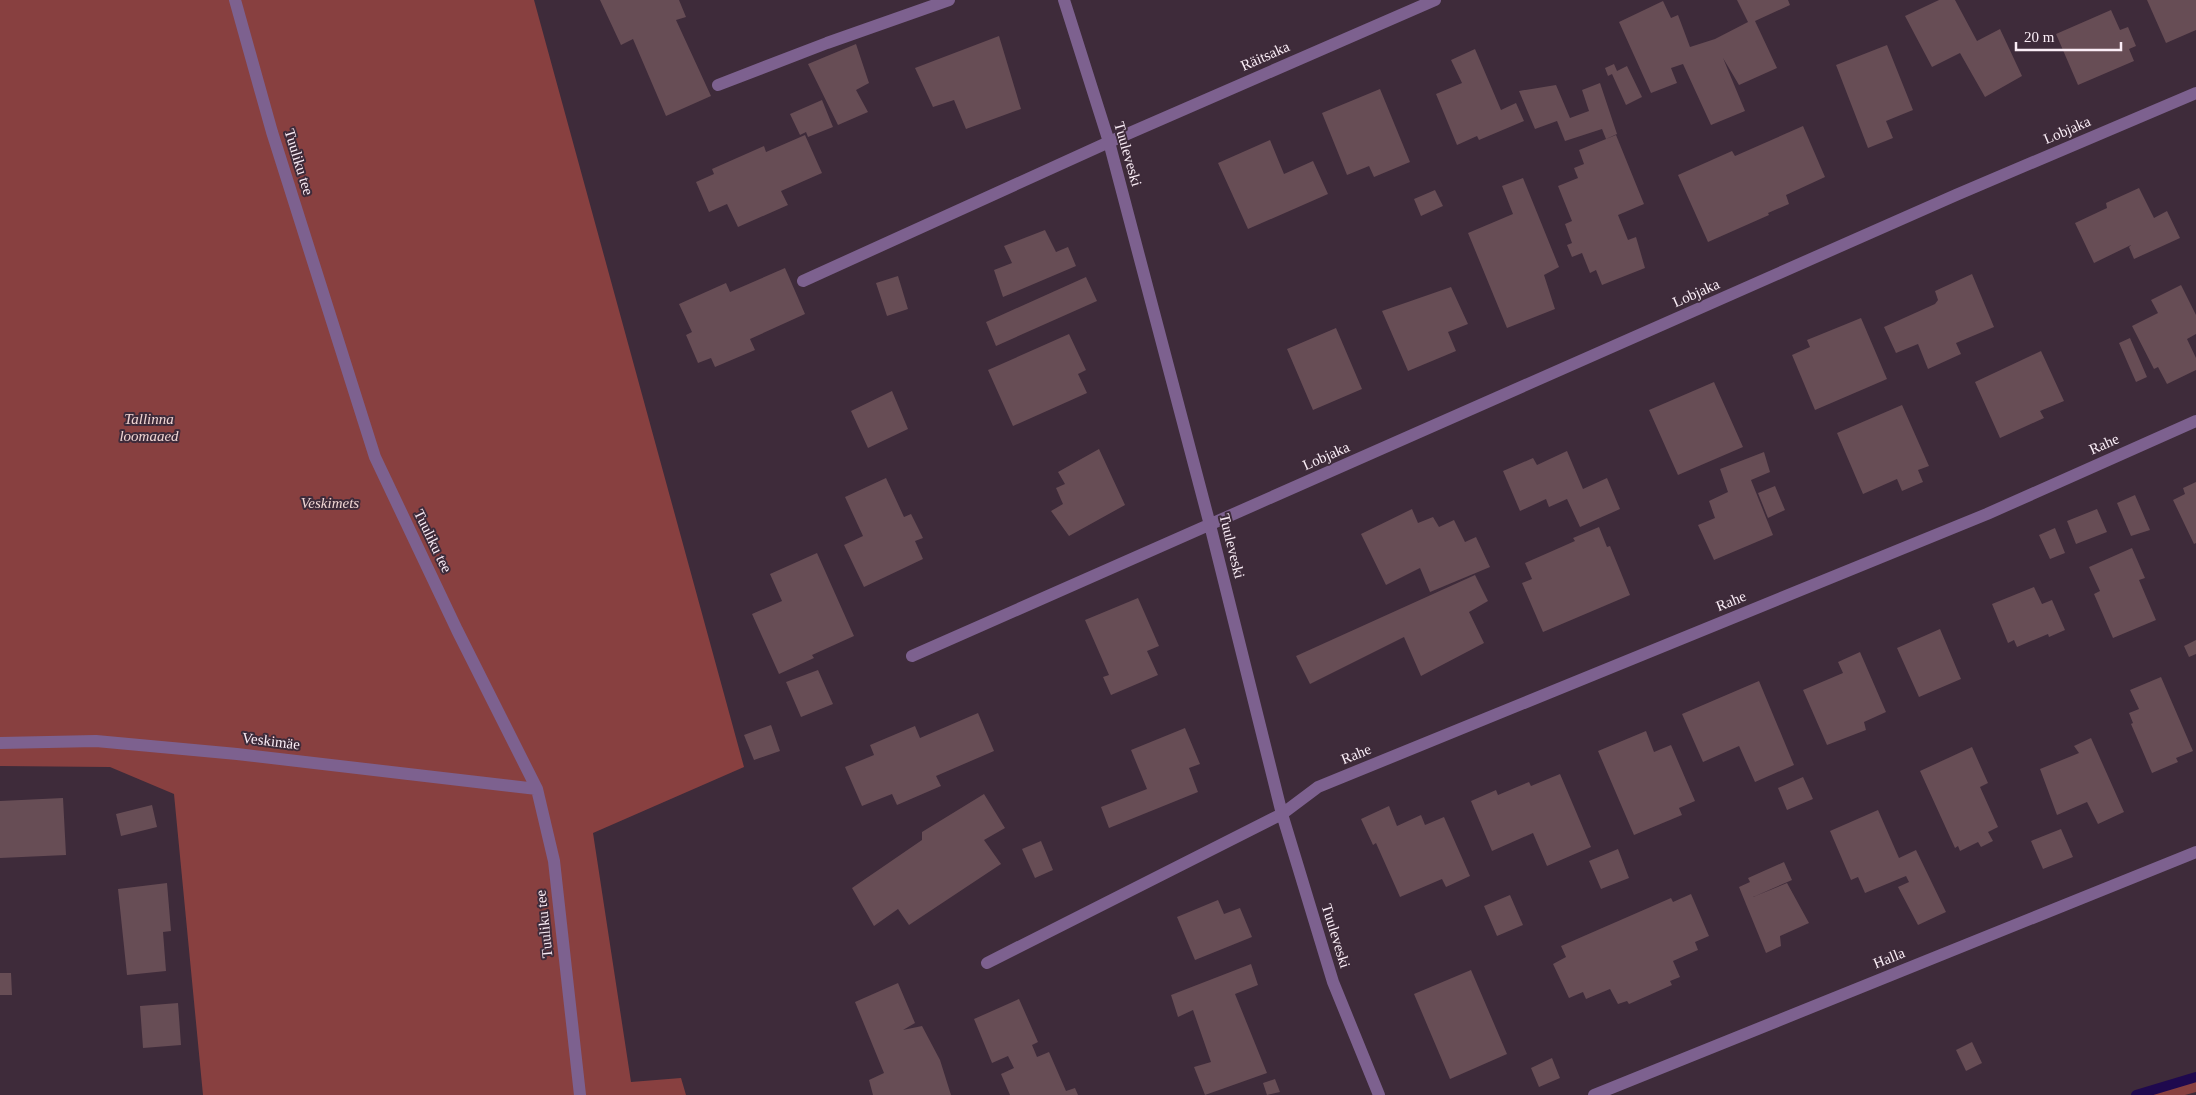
<svg xmlns="http://www.w3.org/2000/svg" width="2196" height="1095" font-family="'Times New Roman',serif">
	<rect width="100%" height="100%" fill="#3e2b3a"/>
	<path fill="#884040" d="M0,0h534l210,767 -151,66 38,249 50,-4 5,17h-483l-29,-301 -64,-27 -110,-1z
		M2196,1077v15l-11,3h-49z"/>
	<g fill="none" stroke-linecap="round" stroke-linejoin="round">
		<path stroke="#1f094e" stroke-width="10" d="M2136,1095l60,-18"/>
	</g>
	<path fill="#674d55" d="M600,0h79l7,17 -10,3 35,76 -45,20 -33,-77 -12,6z
		M1737,0h51l2,5 -35,16 22,47 -38,17 -16,-27 22,53 -34,14 -28,-61 -12,4 6,15 -26,10 -32,-71 44,-21 8,17 7,-3 12,32 25,-8 33,-17z
		M1939,0h16l22,41 23,-12 22,47 -37,21 -25,-44 -28,14 -27,-51z
		M2147,0h49v30l-30,13z
		M2111,10l9,20 8,-3 8,19 -7,3 5,12 -56,24 -22,-51z
		M999,36l22,73 -55,20 -12,-29 -21,7 -18,-39z
		M856,44l13,39 -13,7 12,22 -30,13 -30,-61z
		M1887,45l26,65 -27,11 7,17 -25,10 -32,-83z
		M1475,49l26,61 15,-7 8,18 -45,19 -2,-4 -20,9 -21,-51 26,-11 -11,-23z
		M1614,64l3,7 10,-5 15,31 -16,8 -14,-31 -4,2 -3,-8z
		M1600,83l17,51 -11,5 -4,-10 -37,12 -8,-20 -22,8 -16,-38 37,-6 14,33 19,-7 -7,-21z
		M1380,89l30,73 -36,15 -5,-11 -22,9 -25,-62z
		M822,100l11,27 -25,10 -2,-5 -6,3 -10,-21z
		M1803,126l22,51 -39,18 3,9 -21,9 1,2 -61,27 -30,-67 54,-24 3,5z
		M805,135l17,38 -41,18 7,14 -50,22 -11,-23 -18,8 -13,-30 18,-8 -2,-5 52,-23 2,6z
		M1616,135l28,69 -26,11 10,25 8,-3 9,31 -43,17 -6,-15 -6,3 -8,-20 -10,4 -5,-12 5,-2 -7,-19 7,-3 -14,-35 20,-8 -4,-10 10,-4 -5,-14z
		M1270,140l14,34 29,-13 15,33 -80,35 -30,-66z
		M1523,178l36,89 -15,8 11,34 -48,19 -39,-95 45,-19 -11,-28z
		M2139,188l15,30 13,-7 13,27 -46,21 -5,-12 2,-2 -37,18 -19,-40 32,-15 -1,-5z
		M1435,190l8,16 -22,10 -7,-17z
		M1045,230l11,22 12,-5 8,19 -73,31 -9,-27 18,-7 -8,-17z
		M785,268l20,46 -55,25 5,11 -40,17 -4,-9 -13,5 -12,-28 6,-3 -13,-28 47,-21 4,9z
		M1972,274l22,53 -38,16 5,11 -33,15 -10,-25 -22,9 -12,-26 51,-23 3,-4 -3,-9z
		M898,276l10,33 -21,7 -11,-33z
		M1086,277l11,24 -101,45 -10,-24z
		M2181,285l15,30v19l-9,5 9,19v12l-29,14 -9,-17 -4,2 -22,-43 26,-13 -7,-13z
		M1451,287l17,37 -20,8 8,19 -48,20 -26,-60z
		M1861,318l26,61 -72,31 -23,-55 18,-8 -3,-7z
		M1336,328l26,61 -49,21 -26,-61z
		M1069,334l17,36 -8,4 9,19 -74,33 -25,-56z
		M2130,338l17,39 -11,5 -17,-39z
		M2041,351l23,50 -24,10 4,7 -44,20 -25,-56z
		M1714,382l29,65 -65,28 -29,-65z
		M892,391l16,38 -40,19 -17,-37z
		M1902,405l27,61 -11,4 5,12 -21,9 -5,-12 -34,15 -26,-61z
		M1099,449l26,56 -56,31 -18,-25 12,-7 -7,-16 9,-4 -7,-12z
		M1567,451l16,38 24,-11 13,31 -40,18 -13,-28 -18,8 -3,-8 -26,12 -17,-40 30,-13 4,7z
		M1764,452l6,20 -19,8 22,55 -59,25 -16,-35 17,-7 -6,-17 19,-9 -8,-23z
		M886,478l18,39 7,-3 12,24 -8,3 8,18 -59,28 -20,-42 19,-9 -18,-39z
		M2196,482v61l-2,1 -21,-44 12,-6 -2,-6z
		M1775,486l10,24 -17,8 -10,-25z
		M2135,495l15,35 -19,6 -14,-33z
		M1412,509l6,14 15,-6 6,10 15,-7 11,22 11,-5 14,30 -60,25 -10,-24 -34,17 -25,-51z
		M2097,509l10,23 -31,12 -9,-23z
		M1599,527l8,20 3,-1 20,49 -87,37 -21,-49 10,-4 -7,-16 50,-22 -2,-3z
		M2055,528l10,25 -15,6 -11,-24z
		M2132,548l13,30 -6,2 17,40 -43,18 -19,-44 6,-3 -11,-24z
		M817,553l37,83 -42,19 2,3 -35,16 -27,-60 30,-13 -12,-27z
		M1475,575l13,26 -19,11 15,31 -63,33 -17,-39 -94,47 -14,-28z
		M2034,587l8,17 10,-4 13,30 -16,7 -1,-3 -31,13 -3,-7 -6,3 -16,-39z
		M1138,598l21,48 -12,5 11,24 -47,20 -8,-18 6,-2 -24,-55z
		M1940,629l21,50 -42,18 -22,-49z
		M2196,640v14l-7,3 -5,-11z
		M1860,652l26,60 -22,10 2,8 -39,15 -24,-55 40,-17 -5,-11z
		M818,670l15,34 -32,13 -15,-35z
		M2161,677l32,74 -17,7 2,4 -26,11 -21,-49 2,-1 -4,-10 10,-4 -9,-19z
		M1759,681l35,84 -39,17 -16,-36 -36,16 -21,-48z
		M978,713l16,38 -58,25 5,10 -44,19 -5,-11 -30,12 -17,-39 29,-12 -4,-10 45,-19 5,12z
		M771,725l9,26 -26,9 -10,-25z
		M1185,728l15,36 -11,4 9,24 -89,36 -8,-21 46,-18 -16,-39z
		M1646,731l8,21 17,-7 24,56 -16,7 3,7 -48,20 -36,-84z
		M2091,738l33,74 -26,12 -11,-22 -30,13 -17,-46 39,-16 -5,-7z
		M1972,747l16,36 -8,4 18,40 -10,5 5,9 -12,6 -3,-5 -18,9 -2,-5 -3,2 -35,-77z
		M1560,774l31,73 -44,19 -14,-33 -41,18 -21,-50 25,-11 2,5 31,-13 2,4z
		M1803,777l10,22 -26,11 -9,-22z
		M984,794l21,34 -21,12 17,24 -92,61 -11,-16 -24,17 -22,-38 70,-48v-8z
		M63,798l3,57 -66,3v-57z
		M152,805l5,22 -36,9 -5,-22z
		M1389,806l8,20 24,-11 4,10 19,-8 26,59 -24,11 -4,-8 -42,18 -24,-54 -3,2 -12,-26z
		M1878,810l21,48 17,-8 30,62 -28,13 -20,-38 11,-5 -3,-6 -41,17 -7,-16 -7,3 -21,-49z
		M2061,829l12,28 -30,12 -12,-28z
		M1041,841l12,29 -18,8 -13,-29z
		M1618,849l11,29 -28,11 -12,-28z
		M1784,862l8,18 -39,17 34,-14 22,40 -29,13 1,10 -15,7 -27,-66 11,-5 -2,-4z
		M167,883l4,48 -8,1 3,39 -39,4 -9,-86z
		M1691,894l18,42 -14,6 3,8 -25,11 7,16 -10,4 2,4 -43,19 -2,-3 -9,3 -8,-15 -24,10 -3,-7 -14,6 -16,-34 13,-7 -5,-11 110,-48 2,4z
		M1510,895l13,30 -26,11 -13,-30z
		M1218,900l6,14 16,-6 12,29 -57,23 -18,-43z
		M1251,964l7,21 -23,9 32,79 -62,22 -11,-28 17,-5 -18,-52 -15,7 -7,-22z
		M1471,970l36,84 -57,25 -36,-85z
		M0,973h11l1,22h-12z
		M898,983l17,40 -12,7 19,-4 18,34 11,35h-78l-4,-15 15,-7 -29,-71z
		M1019,999l19,43 -6,3 5,12 12,-5 17,39 9,-3 3,7h-68l-9,-21 13,-6 -6,-12 -16,7 -18,-44z
		M178,1003l3,42 -38,3 -3,-42z
		M1972,1042l10,21 -16,8 -10,-21z
		M1552,1058l8,20 -21,9 -8,-19z
		M1275,1079l5,13 -13,3 -4,-12z"/>
	<g fill="none" stroke-linecap="round" stroke-linejoin="round">
		<path stroke="#7d618f" stroke-width="12" d="M235,0l37,132 103,325 82,173 80,159 17,72 26,234
			M1064,0l45,142 101,383 72,289 51,168 46,113
			M718,85l109,-42 122,-43
			M803,281l306,-139 326,-142
			M912,656l1044,-461 240,-102
			M0,743l96,-2 141,13 300,35
			M987,963l295,-149 36,-27 669,-273 209,-93
			M1594,1095l602,-243"/>
	</g>
	<g text-anchor="middle" stroke-width="4" stroke-linejoin="round" paint-order="stroke">
		<g font-size="15" fill="#faedf6" stroke="#3e2b3a">
			<text transform="translate(1265 56) rotate(-24)" y="5">Räitsaka</text>
			<text transform="translate(2067 130) rotate(-23)" y="5">Lobjaka</text>
			<text transform="translate(1128 154) rotate(74)" y="5">Tuuleveski</text>
			<text transform="translate(299 162) rotate(73)" y="5">Tuuliku tee</text>
			<text transform="translate(1696 293) rotate(-24)" y="5">Lobjaka</text>
			<text transform="translate(2104 444) rotate(-24)" y="5">Rahe</text>
			<text transform="translate(1326 456) rotate(-24)" y="5">Lobjaka</text>
			<text transform="translate(433 541) rotate(64)" y="5">Tuuliku tee</text>
			<text transform="translate(1232 546) rotate(76)" y="5">Tuuleveski</text>
			<text transform="translate(1731 601) rotate(-22)" y="5">Rahe</text>
			<text transform="translate(271 741) rotate(7)" y="5">Veskimäe</text>
			<text transform="translate(1356 754) rotate(-22)" y="5">Rahe</text>
			<text transform="translate(544 924) rotate(-96)" y="5">Tuuliku tee</text>
			<text transform="translate(1336 936) rotate(73)" y="5">Tuuleveski</text>
			<text transform="translate(1889 958) rotate(-22)" y="5">Halla</text>
		</g>
		<g font-size="15" font-style="italic" fill="#f0d6d4" stroke="#3e2b3a">
			<text x="149" y="424">Tallinna<tspan x="149" dy="17">loomaaed</tspan></text>
			<text x="330" y="508">Veskimets</text>
		</g>
	</g>
	<path d="M2016 42v8h105v-8" fill="none" stroke="#faedf6" stroke-width="2.5"/>
	<text x="2024" y="42" font-size="15" fill="#faedf6" stroke="#3e2b3a" stroke-width="4" paint-order="stroke">20 m</text>
</svg>
